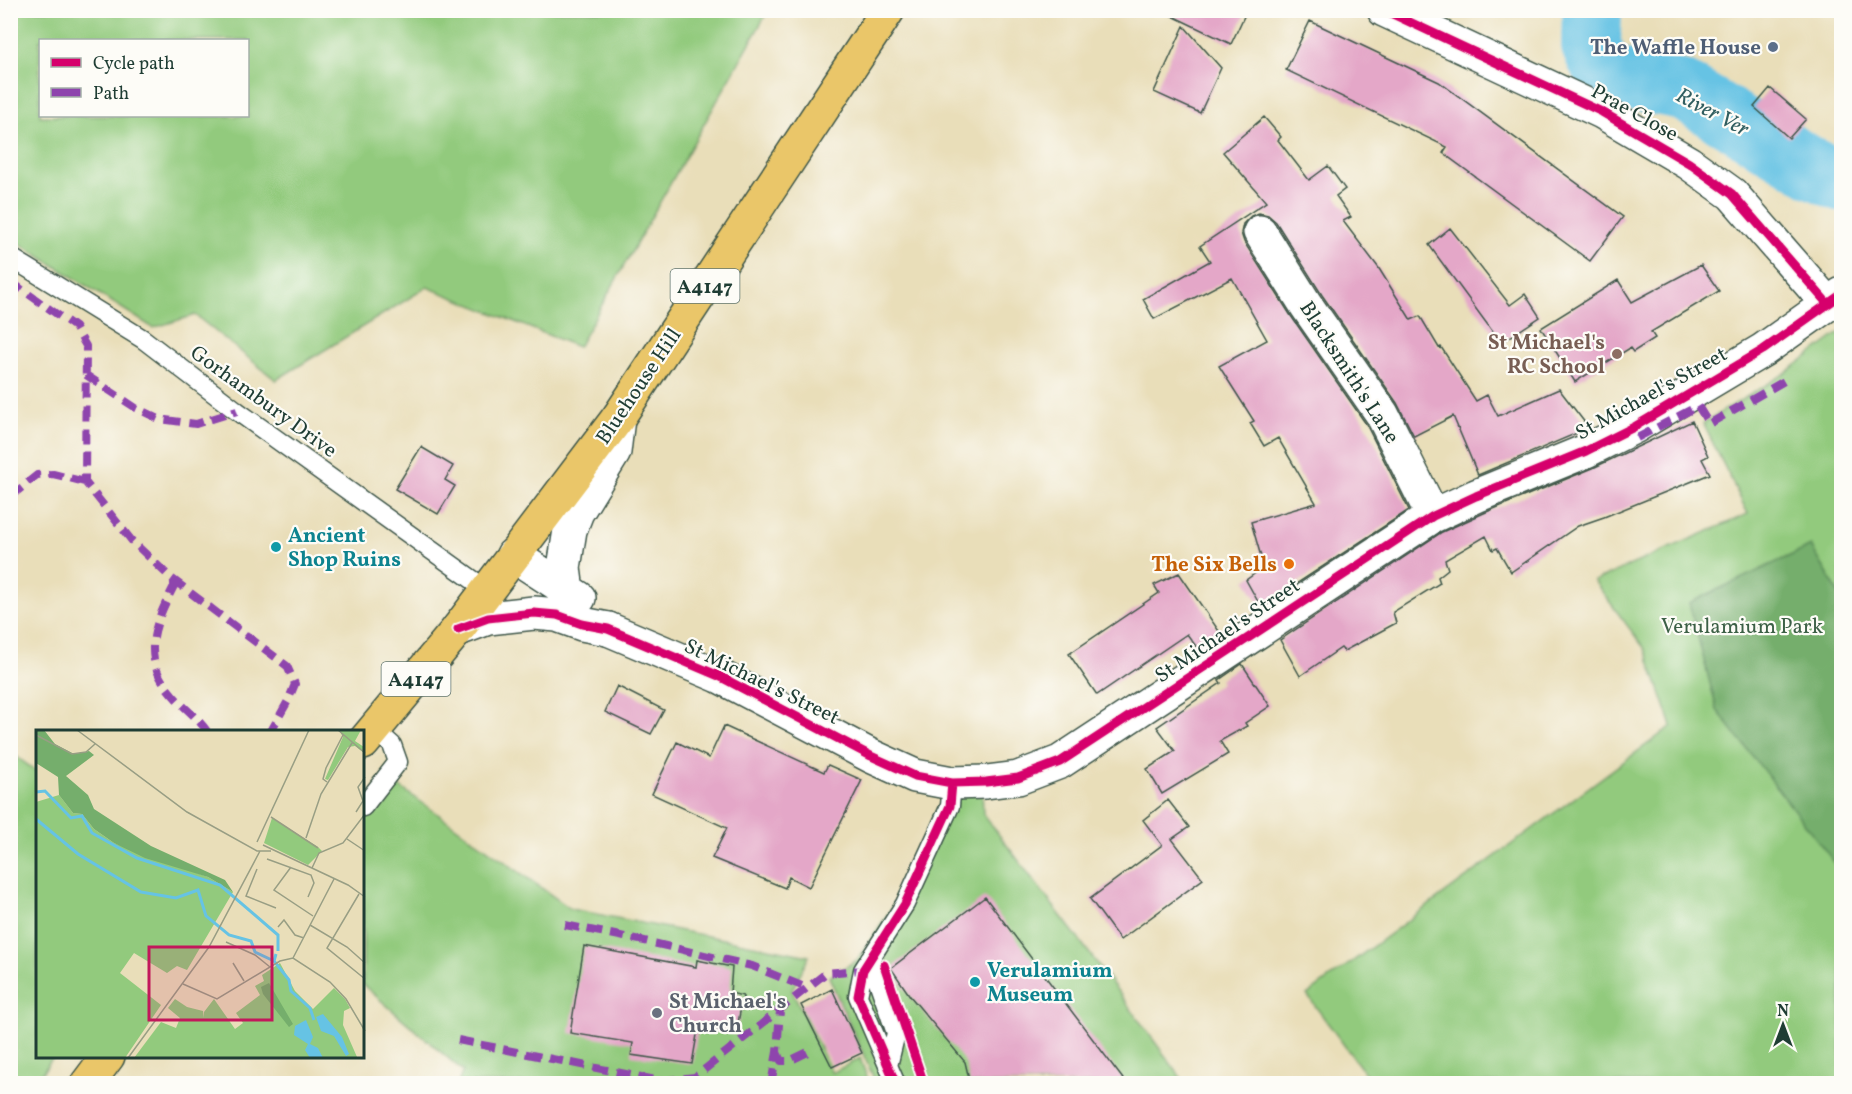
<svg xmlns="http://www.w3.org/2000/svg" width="1852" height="1094" font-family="Vollkorn,serif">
	<rect width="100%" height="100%" fill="#fdfcf7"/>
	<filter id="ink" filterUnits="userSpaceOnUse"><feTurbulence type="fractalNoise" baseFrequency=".0167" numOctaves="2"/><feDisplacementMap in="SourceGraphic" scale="12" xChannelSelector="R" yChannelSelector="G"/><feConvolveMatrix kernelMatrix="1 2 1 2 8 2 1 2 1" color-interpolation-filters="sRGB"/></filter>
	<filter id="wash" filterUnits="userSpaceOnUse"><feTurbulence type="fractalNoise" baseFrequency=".008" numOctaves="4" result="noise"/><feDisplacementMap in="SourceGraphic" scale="24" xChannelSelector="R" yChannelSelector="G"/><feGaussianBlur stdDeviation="1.35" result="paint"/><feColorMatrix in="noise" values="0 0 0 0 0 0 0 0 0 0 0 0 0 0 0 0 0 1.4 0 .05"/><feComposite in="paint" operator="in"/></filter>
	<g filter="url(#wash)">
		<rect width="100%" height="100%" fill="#e9deb9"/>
		<path fill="#92ca7d" stroke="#588458" stroke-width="1.5" fill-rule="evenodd" d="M10,11l1,-1 757,1 -190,336 -151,-60 -151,93 -81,-65 -42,13 -142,-90zM40,40h208v76h-208z
			M1841,332v751h-469l-65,-88 365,-269 -27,-77 -51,-68 154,-67 -45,-91 78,-47z
			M10,752l27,20 1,284 15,1 -18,26h-24z
			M393,782l178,127 238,47 -17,34 40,83 28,-15 9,25h-411l5,-12 -100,-86v-168z
			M982,784l1,30 120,157 82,112h-309l-47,-106 28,-17 68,-102 29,-73z"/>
		<path fill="#75ae6c" stroke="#4a7650" stroke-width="1.5" d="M1811,546l30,51v274l-124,-161 -28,-107z"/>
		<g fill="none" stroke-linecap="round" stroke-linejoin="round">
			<path stroke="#66c3e4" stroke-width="60" d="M1592,10l-1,36 14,29 77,15 134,80 26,12"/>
		</g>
		<g id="blocks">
			<path fill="#e4a7c8" d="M1160,10h87l-16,34z
				M1310,21l129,61 184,135 -33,44 -147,-108 4,-6 -161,-77z
				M1184,26l37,42 -21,45 -46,-21z
				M1770,88l36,31 -17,19 -35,-31z
				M1264,117l17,20 -3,3 31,40 19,-14 17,23 -9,7 15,21 -8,4 35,46 33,53 9,-4 19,32 2,-1 35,54 11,-6 11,21 61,-27 30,39 -111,47 -25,-59 -39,20 -17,-33 -75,-108 -46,-73 -8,-7 -9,-2 -8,3 -8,8 -2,9 3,9 47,74 75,108 43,86 -148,97 -15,-27 18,-13 -13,-45 65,-19 -38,-65 -14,8 -14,-23 4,-2 -35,-55 48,-26 -35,-62 -78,41 -11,-20 67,-38 -10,-15 66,-44 -43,-50z
				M1450,228l60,77 15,-11 15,23 -39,26 -72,-98z
				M1701,265l18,26 -68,41 4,6 -22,14 -3,-4 -55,34 -34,-54 77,-48 14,22z
				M1692,421l16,35 -6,3 8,15 -106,43 -26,9 -67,46 -14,-24 -4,2 -7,-14 -41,24 3,9 -10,8 2,6 -47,29 3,11 -52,28 -3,-3 -41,28 -20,-36 162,-108 42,-19 109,-45z
				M421,447l32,19 -8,14 10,6 -17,28 -43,-25z
				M1179,573l42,61 -23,15 -11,-15 -90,61 -28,-41 90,-61 -5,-8z
				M1242,664l28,42 -25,17 2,3 -27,15 8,13 -66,40 -15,-25 28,-18 -18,-24 64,-44 -2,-3z
				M617,686l47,24 -13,24 -46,-22z
				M724,726l100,46 4,-7 34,15 -53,107 -20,-10 -4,11 -73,-30 15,-30 -75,-34 25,-52 32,16z
				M1168,800l21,27 -17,12 31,40 -83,61 -30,-41 72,-54 -19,-25z
				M985,897l141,186h-156l-5,-21 -55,-66 -19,-28z
				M584,946l112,21 1,-7 35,7 -2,26 13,3 -7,38 -38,-5 -6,35 -61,-9 2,-12 -63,-10z
				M832,989l30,64 -30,14 -31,-62z"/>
		</g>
	</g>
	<g filter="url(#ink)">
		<use href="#blocks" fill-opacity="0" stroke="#3d5548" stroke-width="1.5"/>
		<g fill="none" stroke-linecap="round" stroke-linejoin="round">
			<defs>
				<path id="service" d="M10,257l133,82 94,72 250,179
					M363,807l35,-45 -6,-17 -18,-16
					M870,958l26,75 -8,33
					M896,1084l-38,-88 5,-26 42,-66 45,-98 2,-23"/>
				<path id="minor" d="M1384,10l218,102 87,51 43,31 95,109
					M1260,232l46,73 76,109 51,102
					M608,629l111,47 152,80 44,20 37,7 34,-1 32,-4 42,-16 373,-246 43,-20 110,-45 48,-24 129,-77 79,-56"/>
				<path id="tertiary" d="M513,555l66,43
					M567,591l-3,-23 6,-38 7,-18 37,-60 4,-34
					M458,629l30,-11 46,-5 23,2 25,9 26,5"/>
				<path id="primary" d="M363,743l95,-114 160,-211 270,-408
					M87,1084l21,-28"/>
			</defs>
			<use href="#service" stroke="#3d5548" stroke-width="21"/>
			<use href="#minor" stroke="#3d5548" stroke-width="36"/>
			<use href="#tertiary" stroke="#3d5548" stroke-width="36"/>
			<use href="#primary" stroke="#3d5548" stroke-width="36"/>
			<use href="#service" stroke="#fff" stroke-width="18"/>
			<use href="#minor" stroke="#fff" stroke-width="33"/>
			<use href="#tertiary" stroke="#fff" stroke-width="33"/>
			<use href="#primary" stroke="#eac669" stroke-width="33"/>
			<path stroke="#8e44ad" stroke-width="8" stroke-dasharray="15 8" stroke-linecap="butt" d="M10,281l65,46 11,19 -1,136 47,59 39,37 116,88 8,18 -7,17 -17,30
				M86,375l50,33 23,11 37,5 41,-13
				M1637,438l61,-32 11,18 77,-44
				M10,497l27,-22 16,-1 32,8
				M174,581v5c-19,37 -35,71 -2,108 11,13 25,23 35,37
				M565,925l75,15 112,26 55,22
				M458,1040l203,41 34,-4 131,-104 37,-3
				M777,1052l4,9h8l25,-12
				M771,1084l6,-32 3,-42"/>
			<defs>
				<path id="cycleway" d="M1384,10l218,102 87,51 43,31 95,109
					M458,629l30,-11 46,-5 23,2 25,9 26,5 111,47 152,80 44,20 37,7 34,-1 32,-4 42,-16 373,-246 43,-20 110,-45 48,-24 129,-77 79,-56
					M884,965l40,119
					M896,1084l-38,-88 5,-26 42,-66 45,-98 2,-23"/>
			</defs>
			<use href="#cycleway" stroke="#fdfcf7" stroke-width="13"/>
			<use href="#cycleway" stroke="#d6006c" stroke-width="9"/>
		</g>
	</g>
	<circle fill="#5c6f8a" stroke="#fdfcf7" stroke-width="2" cx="1773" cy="47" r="6"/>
	<circle fill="#8d6e63" stroke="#fdfcf7" stroke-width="2" cx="1617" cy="354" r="6"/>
	<g fill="#0f9aa8" stroke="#fdfcf7" stroke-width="2">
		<circle cx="276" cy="547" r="6"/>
		<circle cx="975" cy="982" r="6"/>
	</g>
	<circle fill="#e8710a" stroke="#fdfcf7" stroke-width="2" cx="1289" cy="564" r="6"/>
	<circle fill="#6b7280" stroke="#fdfcf7" stroke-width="2" cx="657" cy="1013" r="6"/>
	<g text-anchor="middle" stroke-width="4.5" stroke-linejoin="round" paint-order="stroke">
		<g fill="#fdfcf7" stroke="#62766e" stroke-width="1.5">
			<rect x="670.5" y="269" width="69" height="34" rx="4.5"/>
			<rect x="381.5" y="662" width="69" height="34" rx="4.5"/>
		</g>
		<g font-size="20" font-weight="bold" fill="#1f3d34">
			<text x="705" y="293">A4147</text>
			<text x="416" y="686">A4147</text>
		</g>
		<g font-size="21" font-weight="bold" fill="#4e5e75" stroke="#fdfcf7" text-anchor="end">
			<text x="1761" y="54">The Waffle House</text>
		</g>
		<g font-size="21" fill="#1f3d34" stroke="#fdfcf7">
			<text transform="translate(1635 112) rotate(29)" y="7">Prae Close</text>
			<text transform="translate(1350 372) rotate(57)" y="7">Blacksmith's Lane</text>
			<text transform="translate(638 386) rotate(-56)" y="7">Bluehouse Hill</text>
			<text transform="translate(1651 393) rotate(-29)" y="7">St Michael's Street</text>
			<text transform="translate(264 401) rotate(36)" y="7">Gorhambury Drive</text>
			<text transform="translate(1227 630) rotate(-34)" y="7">St Michael's Street</text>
			<text transform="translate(762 681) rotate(26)" y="7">St Michael's Street</text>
		</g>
		<g font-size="21" font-weight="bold" fill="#785e54" stroke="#fdfcf7" text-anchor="end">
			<text x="1605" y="349">St Michael's<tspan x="1605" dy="24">RC School</tspan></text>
		</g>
		<g font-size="21" font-weight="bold" fill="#0d838f" stroke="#fdfcf7" text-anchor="start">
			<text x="288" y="542">Ancient<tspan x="288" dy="24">Shop Ruins</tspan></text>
			<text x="987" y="977">Verulamium<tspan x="987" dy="24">Museum</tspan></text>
		</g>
		<g font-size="21" font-weight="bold" fill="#c56008" stroke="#fdfcf7" text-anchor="end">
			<text x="1277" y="571">The Six Bells</text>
		</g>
		<g font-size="21" fill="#3c6046" stroke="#fdfcf7">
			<text x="1742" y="633">Verulamium Park</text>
		</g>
		<g font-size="21" font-weight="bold" fill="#5b616d" stroke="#fdfcf7" text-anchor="start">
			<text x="669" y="1008">St Michael's<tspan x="669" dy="24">Church</tspan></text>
		</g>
		<g font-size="22" font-style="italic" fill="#315e60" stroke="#fdfcf7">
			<text transform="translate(1713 111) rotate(28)" y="8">River Ver</text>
		</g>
	</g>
	<g transform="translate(36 730)">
		<rect width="328" height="328" fill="#e9deb9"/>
		<path d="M303,0h22l-6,11 9,6v6l-9,-7 -7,1 -20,33 -3,-1 18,-42zM23,65l14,18 9,1 12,15 20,14 94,34 25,15 -46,78 -10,-4 -10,7 -33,-20 -14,20 41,32 -36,53h-89v-256zM236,88l46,29 4,4 -14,14 -44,-22zM244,233l15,28 18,18 21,-21 11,11 5,9 -6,3 -1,14 14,32 -223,1 27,-36 15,6 4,-10 -12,-10 7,-9 12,8 16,4 1,7v-6l10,-13 21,30 8,-6 -7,-10 24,-18 -5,-9 9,-5 -2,-6z" fill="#92ca7d"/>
		<path d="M0,0h8l11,14 19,10 15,-3 5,4 -28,21 22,19 6,14 57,37 74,34 8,12 -25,-15 -63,-19 -31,-15 -20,-14 -12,-15 -9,-1 -14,-18 -1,-18 -22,-14zM233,253l24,41 -4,3 -26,-33 -2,-7z" fill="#75ae6c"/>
		<path d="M287,284l19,23 7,17 -3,2 -12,-20 -13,-5 -5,-14zM270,290l7,17 -3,7 8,4 5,10h-13l-5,-8 3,-6 -14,-9 1,-9z" fill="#66c3e4"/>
		<path fill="none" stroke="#66c3e4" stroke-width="3" d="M0,62l9,-1 26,27 11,-2 10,17 45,25 83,27 58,50v16M0,89l42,35 63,38 35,6 22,-8 8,26 23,19 22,6 4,11 19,9M240,224l-2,7 15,19 2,11 19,17 4,12"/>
		<path fill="none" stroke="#989e84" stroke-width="1.5" d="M41,0l110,82 70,39h14M302,0l27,23M0,5l36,19 14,-2 9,-8M291,52l-4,-3 3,-11 17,-33M320,82l7,-11 -5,-14 7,-10M235,87l47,31M270,108l15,-44 31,-51M311,109l18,12M221,112l52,-112M227,115l85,40 17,12M231,129l44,16 3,8 -6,14M255,137l-17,23 39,26M276,138l7,-15 24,-10 22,-29M221,139l-11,27 30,12M323,164l-32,54 38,31M274,195l37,22 18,16M242,197l6,-7 11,15 9,3M190,212l29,13 15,12M257,228l41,-79M197,233l11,18M147,254l34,15 63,-38 13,-3 37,24 16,17 19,32M92,328l81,-111 51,-96"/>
		<path fill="#c2185b" fill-opacity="0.15" stroke="#c2185b" stroke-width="3" d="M113,217h123v73h-123z"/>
		<rect width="328" height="328" fill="none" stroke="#1f3d34" stroke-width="3"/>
	</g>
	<rect width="1852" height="1094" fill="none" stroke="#fdfcf7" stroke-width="36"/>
	<rect x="39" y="39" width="210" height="78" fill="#fdfcf7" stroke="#a4b0a9" stroke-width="1.5"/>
	<rect x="51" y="58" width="30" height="9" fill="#d6006c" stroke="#a4b0a9" stroke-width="1.5"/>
	<text x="93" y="69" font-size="18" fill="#1f3d34">Cycle path</text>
	<rect x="51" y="88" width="30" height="9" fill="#8e44ad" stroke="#a4b0a9" stroke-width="1.5"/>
	<text x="93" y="99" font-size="18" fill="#1f3d34">Path</text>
	<g transform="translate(1783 1025)" stroke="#fdfcf7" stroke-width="4.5" paint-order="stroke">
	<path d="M0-4.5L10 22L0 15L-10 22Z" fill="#1f3d34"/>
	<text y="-9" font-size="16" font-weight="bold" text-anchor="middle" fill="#1f3d34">N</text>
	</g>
</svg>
